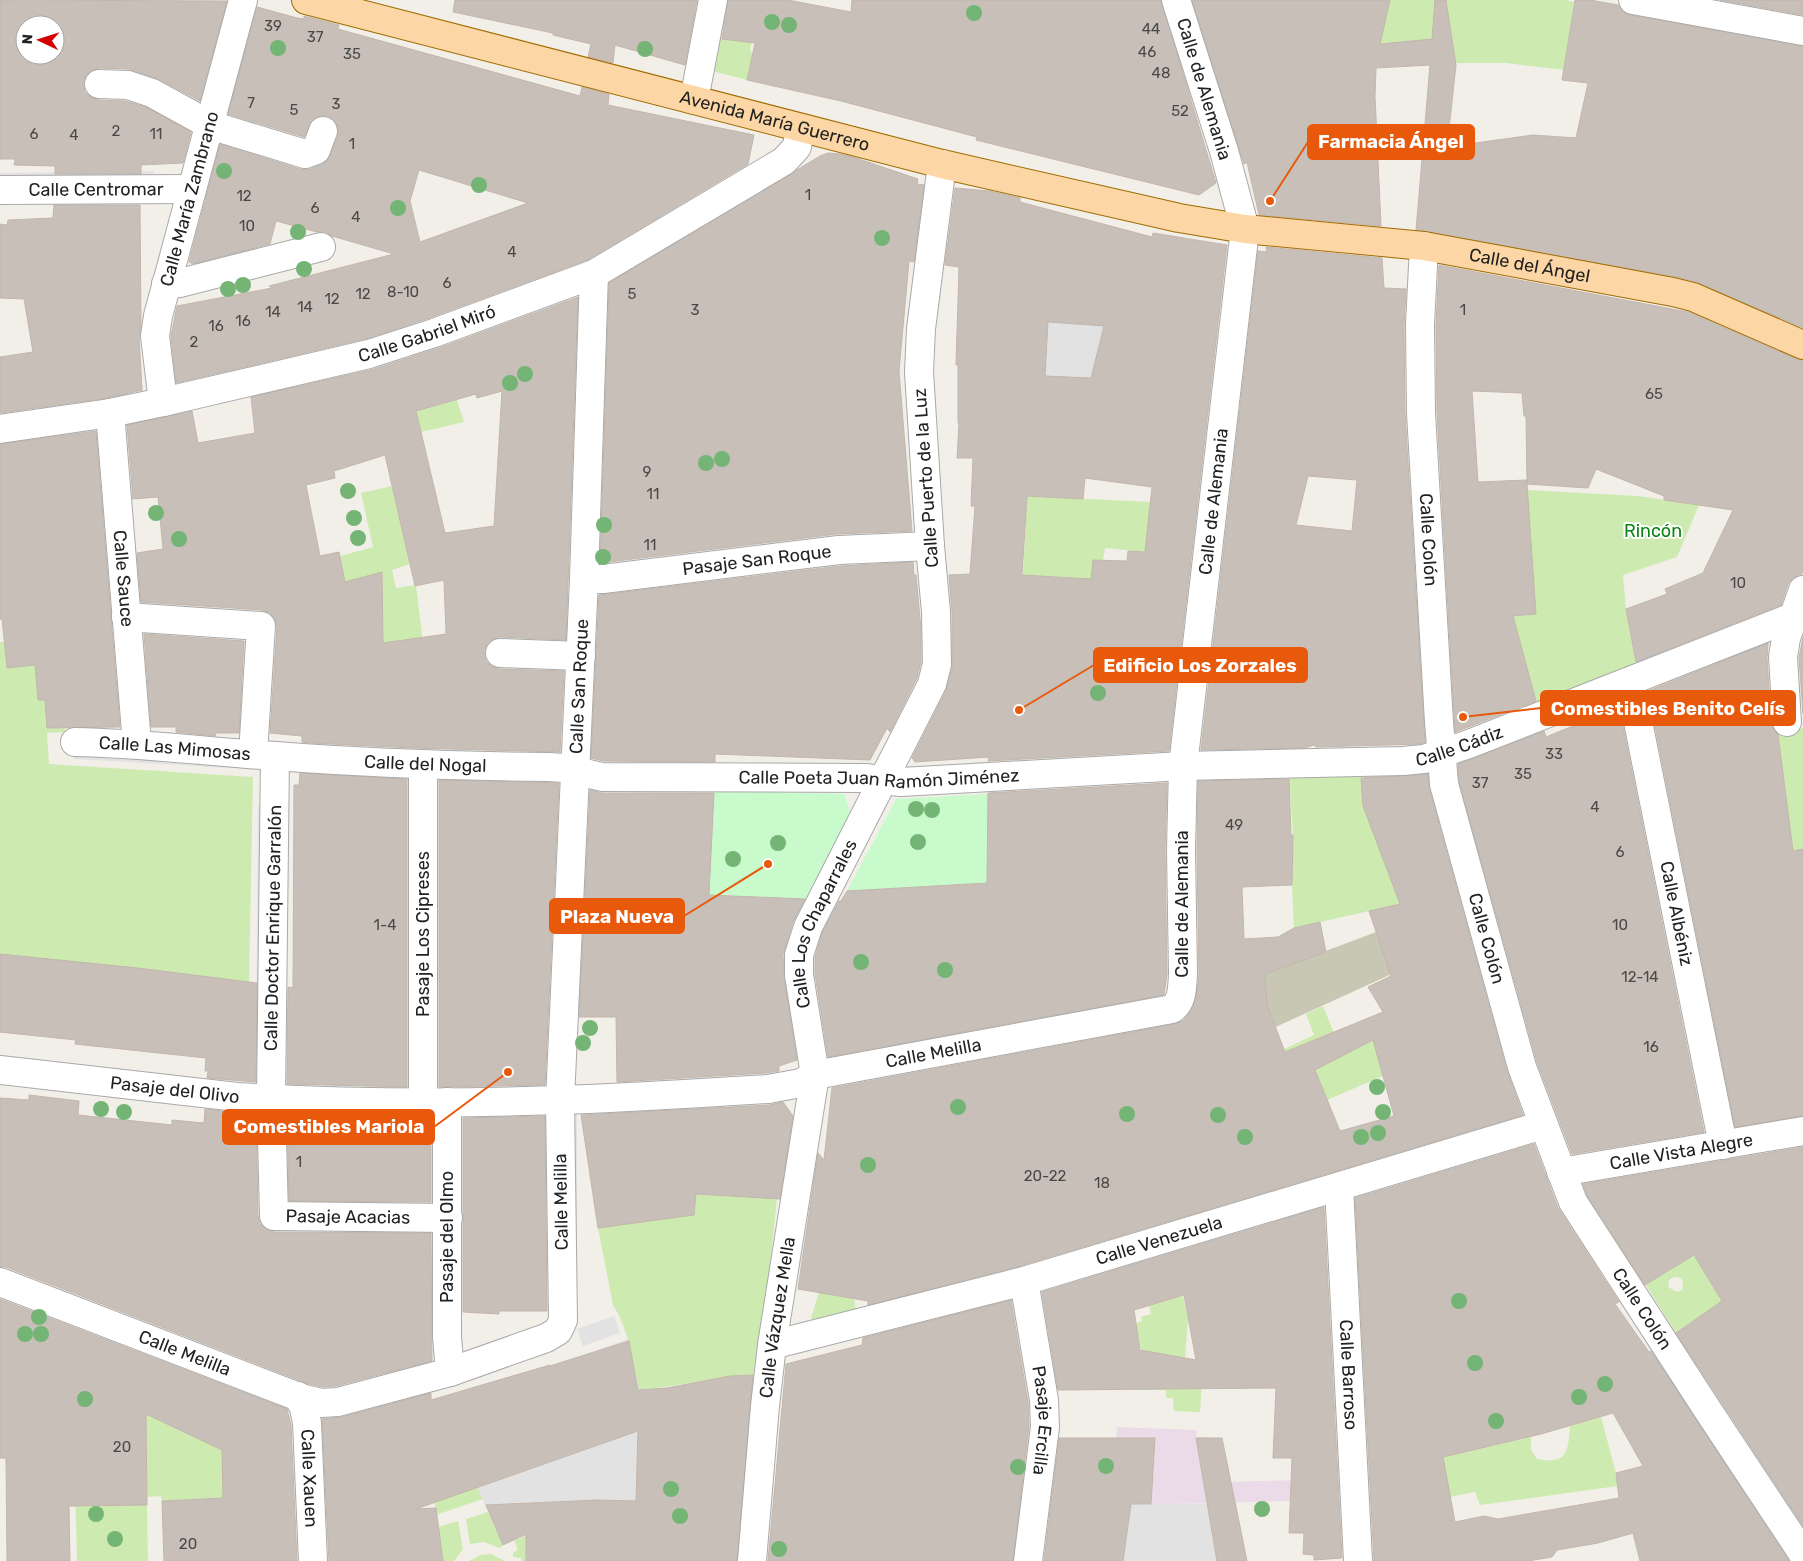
<svg xmlns="http://www.w3.org/2000/svg" width="1803" height="1561" font-family="Rubik,sans-serif">
	<rect width="100%" height="100%" fill="#f2efe9"/>
	<path fill="#ebdbe8" d="M1117,1427l80,3 -1,7 20,1 3,12 1,32 115,-3v21l-221,5z"/>
	<path fill="#c7c7b4" d="M1459,903l12,37 -42,17 -160,73 -4,-56 111,-42z"/>
	<path fill="#cdebb0" fill-rule="evenodd" d="M1390,0h176l8,2 -10,68 -58,-7h-50l-5,-26 -71,7z
		M757,25l-7,25 3,4 -6,26 -35,-9 8,-33 26,4z
		M440,349l24,73 -43,10 -17,-70z
		M392,486l18,78 -18,6 4,18 20,-3 8,67 -41,2 -35,-58 -8,-40 33,-9 -12,-54z
		M1527,490l111,6 61,9 -22,52 -54,18 3,34 10,56 -100,37 -14,-51 -12,-34 26,-3z
		M1027,496l164,8 -46,48 -40,-4 -2,12h-10l-2,19 -68,-4z
		M0,642h4l3,26 28,-3 3,35 25,-2 2,34 -18,1 2,31 204,13 -4,205 -249,-28z
		M1803,728v121l-16,3 -13,-24 15,-9 -11,-86z
		M1361,770l2,34 37,100 -106,24 -2,-43 1,-50 -4,-60z
		M1323,1006l11,27 -49,20 -1,-4 30,-14 -8,-21z
		M1376,1039l7,37 -56,24 -12,-31z
		M696,1194l81,4 -10,102 -14,75c-38,1 -75,12 -114,15 -6,-29 -10,-60 -26,-85l-15,-77 96,-13z
		M1694,1255l28,46 -46,32 -30,-48zM1674,1277l7,1 2,5 -1,7 -5,2 -9,-5 1,-7z
		M823,1278l31,20 2,13 -31,7 -14,1z
		M1183,1296l5,23 -3,39 17,24 -2,30 -26,-1 -1,-13h-7v-8h-20c1,-22 -7,-45 -10,-67l6,-2 -1,-4 10,-3 -2,-8z
		M146,1410l39,22 37,18 3,78h-13l-1,-30 -49,3 -1,-5 -14,1z
		M1601,1417l15,56 2,13 -138,19 -5,-13 -25,5 -11,-39 92,-21v13l6,9c31,6 31,-8 33,-33z
		M472,1476l11,23 -47,16 -2,-18z
		M75,1484l24,22 48,-1 1,56h-71z
		M488,1512l15,33 -3,3 -16,-6 -14,2 -4,-25z
		M458,1521l5,28 -9,12h-11l-5,-34z
		M542,1530l-16,22v9h-5v-3l-8,-1v-4l5,-4 -4,-9z
		M491,1554l14,7h-36l12,-6z"/>
	<path fill="#c8facc" d="M714,791l130,3 7,20 -44,85 -98,-4z
		M988,794l-1,89 -140,8 49,-92z"/>
	<path fill="#e2e2e2" d="M153,171v10l-153,2v-10z
		M1091,278l46,142 -117,-46 -4,-20z
		M74,752l178,11v6l-178,-10z
		M258,806h10l-2,248h-10z
		M569,1111h8v189h-8z
		M614,1316l6,17 -37,13 -6,-17z
		M628,1339l11,50 26,-1 -2,92 -22,21 -99,29 -39,15 -31,-69 4,-68 -6,-20 105,-30z
		M1236,1503l11,58h-152l36,-57z"/>
	<path fill="#c7bfb8" stroke="#c4b6ab" fill-rule="evenodd" d="M0,0l227,1 -27,100 -41,-22 -30,-10 -29,-1 -8,2 -6,5 -3,8 2,9 6,5 7,3 27,1 21,6 45,25 -8,31 -42,2v9h-86v-8l-41,-1 1,-6h-15zM25,25h30v30h-30z
		M455,0h242l-12,65 -70,-20 -2,18 -25,-6 3,-13 -38,-9v-2l-100,-21z
		M728,0h60l63,12 1,-12h309l55,183 -17,12 -223,-55 1,-3 -136,-36 -94,-21 8,-37 -33,-4z
		M1192,0h198l-10,44 52,-5 3,-39h11l10,65 -9,82 86,-12 43,3 12,-55 -26,-3 13,-80h15l28,5 5,7 7,3 173,31v282l-106,-46 -21,-5 -260,-47 14,-165 -54,3 -1,28 6,130 -122,-11 -12,-53 -3,2z
		M1720,0h83v15z
		M257,7l40,11 7,1v-3l35,9 -1,4 242,67 2,-9 27,7 -1,11 146,30 -6,29 -161,96 -158,58 -64,21 -189,44 -5,-47 6,-30 95,-18 -3,-2 125,-32 -62,-18 -6,-4h-9l-41,-11 -6,23 -77,20 -4,-2 31,-118 80,25h10l17,-8 11,-25v-7l-3,-8 -7,-5h-8l-7,3 -9,18 -76,-23zM419,170l109,33 -108,39 -10,-41z
		M828,153l12,1 13,3 65,22 -1,5 7,1 -10,77 -5,-1 -10,110 13,160 -75,3 -237,29 9,-280 211,-127z
		M955,188l34,3 31,7v4l132,35 1,-4 74,12 -58,506 -181,10 1,-4 -74,5 -3,-4 34,-67 6,-23v-56l-3,-37 21,-1 5,-68h-4l2,-48h-16l2,-35h-1v-58h-2l3,-98 -14,-2zM1048,322l56,4 -13,52 -46,-2zM1085,478l67,9 -7,65 -17,-1 -1,10 -34,-1 -2,19 -69,-4 5,-79 56,3z
		M54,205h86l1,120 -2,13 3,52 -35,8 -107,15v-56l33,-5 -9,-53 -24,-1v-74l7,1 1,-5 45,-2z
		M1266,247l116,11 2,30 22,1 -2,36 1,88 20,329 -4,2 -105,3 -2,-2 -9,3 -104,2 57,-499 9,1zM1308,476l49,4 -5,51 -56,-6z
		M1439,265l249,47 109,47 6,1v211l-2,4 -8,3 -5,6 -7,21 -145,57 -10,-53 41,-15 -2,-5 38,-16 30,-63 -69,-10v-4l-68,-27 -8,19 -61,-4 9,130 -23,2 23,85 -81,31 -18,-320 -1,-87zM1472,391l50,2 2,23h2l1,68v-4l-49,2z
		M578,297l-12,343 -66,-3 -7,2 -6,5 -3,8 2,9 5,5 8,3 65,2 -4,81 -147,-4 -102,-5 -9,-1v-6l-32,-3 7,-106 -2,-7 -5,-7 -8,-3 -121,-8 -4,-49 26,-4 -5,-52 -25,2 -6,-74 65,-14 6,32 57,-10 -4,-36 123,-28 65,-21zM502,391l-8,135 -49,7 -29,-122 60,-17 1,4zM385,455l30,131 29,-6 2,54 -63,9 -1,-71 -37,10 -6,-30 -19,4 -14,-71 29,-7 -1,-7z
		M96,431l24,296 -73,1 -2,-28h-7l-3,-35 -28,3 -5,-49h-2v-175z
		M913,562l1,13h2l5,54v33l-4,16 -27,54 -3,-4 -17,32 -155,-6v8l-111,-1 -13,-3 8,-163 241,-29z
		M144,634l100,7 -5,92h-23l-1,3 -39,-4v-5h-25z
		M1803,637v76l-4,-55z
		M1768,643l-1,15 4,65 3,7 4,4 15,117 10,-2v267l-68,11 -87,-436z
		M1619,707l85,425 -132,22 -35,-92 -78,-281 -1,-17 86,-33 2,6z
		M300,773l107,6v308l-120,-3 1,-97 5,1 1,-203h5z
		M1428,774l1,14 78,283 16,44 -503,151 -152,39v-4l-70,-12 20,-136 6,7 8,-72 343,-64 8,-3 5,-6 8,-18 3,-22 -2,-125 1,-69 91,-2 2,56h2l-1,50 -50,2 2,52 34,-2 16,-9 26,-6 6,30 -61,22 2,31 18,47 98,-40 -15,-25 23,-11 -22,-65 31,-7 -37,-98 -2,-28zM1373,1040l21,76 -54,15 -25,-61z
		M439,780l120,3 -14,302 -106,2z
		M1167,783l-2,67 2,124 -3,21 -336,62 -13,-83v-17l7,-24 17,-32h2l6,-10 140,-8 1,-90z
		M590,790l12,3h112l-5,102 96,4 -12,23 -10,33 1,22 13,83 -18,6v5l-13,2 -149,9 -1,-65h-37z
		M0,954l138,14 119,15 -1,99 -49,-4 1,-7h-3l1,-13 -131,-14 1,-4 -76,-8z
		M29,1095l50,6 -1,14 94,10v-5l32,3 1,-14 51,5 2,102 2,8 6,5 8,3 157,1 1,128 -96,25 -14,1 -13,-3 -303,-117h-6v-169l29,2z
		M783,1102l10,14 -13,83 -84,-5 -2,21 -96,13 -17,-113 188,-10z
		M287,1115l144,3v84l-142,-1z
		M545,1116l2,195h-48v3l-36,-2v-194z
		M1534,1144l24,64 61,94 -4,2 34,48 2,-1 138,210h-149l-7,-28 -35,10 -41,7 -5,7 -24,4h-154l-19,-363zM1613,1413l30,53 -27,7 3,25 -121,21 -14,-3 -29,6 -12,-65 98,-23z
		M1803,1147v379l-127,-193 46,-32 -28,-46 -49,30 -58,-90 -4,-11z
		M1324,1207l18,351 -28,2v-5l-11,-1 1,-21h-15l3,-75h-19l3,-70 -218,2 -16,-98zM1184,1295l12,65 -56,-10 -6,-40z
		M0,1299l287,110 4,16 6,136h-133l-2,-60 61,-3 -1,-48 -76,-36 1,91 -78,1 1,55h-63l-1,-103h-6z
		M1011,1300l17,102 1,24 -16,135h-245l18,-197 76,-19 1,-7z
		M629,1341l9,49 29,-2 63,-12 23,-1 -16,186h-211v-27l-23,11 -17,-40 111,-5 39,1 2,-70 -222,78 20,-1 7,53h-114l-7,-142 20,-2 89,-24v7l119,-35v1z
		M1059,1438h96l-4,66h-20l-8,57h-79z
		M1196,1438h26l25,123h-30z"/>
	<g fill="none" stroke-linecap="round" stroke-linejoin="round">
		<defs>
			<g id="minor">
				<path d="M1633,0l170,31"/>
				<path d="M99,84l29,1 24,8 58,32 95,29 11,-4 7,-19"/>
				<path d="M694,100l19,-100"/>
				<path id="s1" d="M0,190l192,-1"/>
				<path id="s2" d="M1424,246l-4,79 1,88 18,309 5,62 78,283 51,135 134,207 96,145"/>
				<path d="M166,284l14,-1 141,-36"/>
				<path id="s3" d="M163,402l-8,-66 3,-20 85,-316"/>
				<path id="s4" d="M110,413l27,331"/>
				<path id="s5" d="M0,429l110,-16 53,-11 206,-48 65,-21 160,-59 190,-113 13,-14 3,-19"/>
				<path id="s6" d="M584,579h19l236,-29 91,-4"/>
				<path d="M126,617l135,9 -8,128"/>
				<path d="M500,653l81,3"/>
				<path id="s7" d="M1630,682l93,463"/>
				<path d="M1787,722l-4,-65 3,-19 17,-48"/>
				<path id="s8" d="M75,742c67,1 134,10 201,14 91,7 182,10 273,11l15,1 38,9 263,1 36,4 282,-16 220,-5 21,-2 45,-15 334,-131"/>
				<path id="s9" d="M275,756l-4,343 3,117 174,2"/>
				<path id="s10" d="M0,1070l237,27c107,6 215,7 322,3 70,-2 139,-7 209,-11l33,-6 14,-8 357,-66c11,-8 10,-22 11,-35l-2,-124 2,-84 62,-537 -21,-78 -48,-151"/>
				<path d="M447,1102v235l3,35"/>
				<path d="M423,1103v-338"/>
				<path id="s11" d="M1561,1172l242,-41"/>
				<path id="s12" d="M1339,1187l19,374"/>
				<path id="s13" d="M1024,1281l20,119 1,27 -17,134"/>
				<path id="s14" d="M0,1282l304,117 17,4 17,-1 112,-30 96,-34 12,-7 5,-11 -3,-220 24,-521 10,-305"/>
				<path id="s15" d="M772,1345l252,-64 519,-156"/>
				<path id="s16" d="M298,1396l6,12 3,15 6,138"/>
				<path id="s17" d="M752,1561l13,-155 7,-61 43,-270 -16,-100v-20l9,-28 124,-243 5,-20 -1,-52 -6,-66 -11,-174 2,-43 21,-165"/>
			</g>
			<g id="major">
				<path id="s18" d="M306,0l636,164 237,54 66,11 179,17 249,46 20,5 110,48"/>
			</g>
		</defs>
		<use href="#minor" stroke="#a9a9a9" stroke-width="30"/>
		<use href="#major" stroke="#a06b00" stroke-width="30"/>
		<use href="#minor" stroke="#fff" stroke-width="28"/>
		<use href="#major" stroke="#fcd6a4" stroke-width="28"/>
	</g>
	<g fill="#74b475">
		<circle cx="974" cy="13" r="8"/>
		<circle cx="772" cy="22" r="8"/>
		<circle cx="789" cy="25" r="8"/>
		<circle cx="278" cy="48" r="8"/>
		<circle cx="645" cy="49" r="8"/>
		<circle cx="224" cy="171" r="8"/>
		<circle cx="479" cy="185" r="8"/>
		<circle cx="398" cy="208" r="8"/>
		<circle cx="298" cy="232" r="8"/>
		<circle cx="882" cy="238" r="8"/>
		<circle cx="304" cy="269" r="8"/>
		<circle cx="243" cy="285" r="8"/>
		<circle cx="228" cy="289" r="8"/>
		<circle cx="525" cy="374" r="8"/>
		<circle cx="510" cy="383" r="8"/>
		<circle cx="722" cy="459" r="8"/>
		<circle cx="706" cy="463" r="8"/>
		<circle cx="348" cy="491" r="8"/>
		<circle cx="156" cy="513" r="8"/>
		<circle cx="354" cy="518" r="8"/>
		<circle cx="604" cy="525" r="8"/>
		<circle cx="358" cy="538" r="8"/>
		<circle cx="179" cy="539" r="8"/>
		<circle cx="603" cy="557" r="8"/>
		<circle cx="1098" cy="693" r="8"/>
		<circle cx="916" cy="809" r="8"/>
		<circle cx="932" cy="810" r="8"/>
		<circle cx="918" cy="842" r="8"/>
		<circle cx="778" cy="843" r="8"/>
		<circle cx="733" cy="859" r="8"/>
		<circle cx="861" cy="962" r="8"/>
		<circle cx="945" cy="970" r="8"/>
		<circle cx="590" cy="1028" r="8"/>
		<circle cx="583" cy="1043" r="8"/>
		<circle cx="1377" cy="1087" r="8"/>
		<circle cx="958" cy="1107" r="8"/>
		<circle cx="101" cy="1109" r="8"/>
		<circle cx="124" cy="1112" r="8"/>
		<circle cx="1383" cy="1112" r="8"/>
		<circle cx="1127" cy="1114" r="8"/>
		<circle cx="1218" cy="1115" r="8"/>
		<circle cx="1378" cy="1133" r="8"/>
		<circle cx="1245" cy="1137" r="8"/>
		<circle cx="1361" cy="1137" r="8"/>
		<circle cx="868" cy="1165" r="8"/>
		<circle cx="1459" cy="1301" r="8"/>
		<circle cx="39" cy="1317" r="8"/>
		<circle cx="25" cy="1334" r="8"/>
		<circle cx="41" cy="1334" r="8"/>
		<circle cx="1475" cy="1363" r="8"/>
		<circle cx="1605" cy="1384" r="8"/>
		<circle cx="1579" cy="1397" r="8"/>
		<circle cx="85" cy="1399" r="8"/>
		<circle cx="1496" cy="1421" r="8"/>
		<circle cx="1106" cy="1466" r="8"/>
		<circle cx="1018" cy="1467" r="8"/>
		<circle cx="671" cy="1489" r="8"/>
		<circle cx="1262" cy="1509" r="8"/>
		<circle cx="96" cy="1514" r="8"/>
		<circle cx="680" cy="1516" r="8"/>
		<circle cx="115" cy="1539" r="8"/>
		<circle cx="779" cy="1549" r="8"/>
	</g>
	<g text-anchor="middle" stroke-width="4" stroke-linejoin="round" paint-order="stroke">
		<g font-size="15" fill="#4b4948">
			<text x="273" y="31">39</text>
			<text x="1151" y="34">44</text>
			<text x="315" y="42">37</text>
			<text x="1147" y="57">46</text>
			<text x="352" y="59">35</text>
			<text x="1161" y="78">48</text>
			<text x="251" y="108">7</text>
			<text x="336" y="109">3</text>
			<text x="294" y="115">5</text>
			<text x="1180" y="116">52</text>
			<text x="116" y="136">2</text>
			<text x="34" y="139">6</text>
			<text x="156" y="139">11</text>
			<text x="74" y="140">4</text>
			<text x="352" y="149">1</text>
			<text x="808" y="200">1</text>
			<text x="244" y="201">12</text>
			<text x="315" y="213">6</text>
			<text x="356" y="222">4</text>
			<text x="247" y="231">10</text>
			<text x="512" y="257">4</text>
			<text x="447" y="288">6</text>
			<text x="403" y="297">8-10</text>
			<text x="363" y="299">12</text>
			<text x="632" y="299">5</text>
			<text x="332" y="304">12</text>
			<text x="305" y="312">14</text>
			<text x="695" y="315">3</text>
			<text x="1463" y="315">1</text>
			<text x="273" y="317">14</text>
			<text x="243" y="326">16</text>
			<text x="216" y="331">16</text>
			<text x="194" y="347">2</text>
			<text x="1654" y="399">65</text>
			<text x="647" y="477">9</text>
			<text x="653" y="499">11</text>
			<text x="650" y="550">11</text>
			<text x="1738" y="588">10</text>
			<text x="1554" y="759">33</text>
			<text x="1523" y="779">35</text>
			<text x="1480" y="788">37</text>
			<text x="1595" y="812">4</text>
			<text x="1234" y="830">49</text>
			<text x="1620" y="857">6</text>
			<text x="385" y="930">1-4</text>
			<text x="1620" y="930">10</text>
			<text x="1640" y="982">12-14</text>
			<text x="1651" y="1052">16</text>
			<text x="299" y="1167">1</text>
			<text x="1045" y="1181">20-22</text>
			<text x="1102" y="1188">18</text>
			<text x="122" y="1452">20</text>
			<text x="188" y="1549">20</text>
		</g>
		<g font-size="18" fill="#222" stroke="#fff">
			<text transform="translate(1204 89) rotate(73)" y="6">Calle de Alemania</text>
			<text dy="6" stroke="none"><textPath href="#s18" startOffset="484">Avenida María Guerrero</textPath></text>
			<text dy="6" stroke="none"><textPath href="#s1" startOffset="96">Calle Centromar</textPath></text>
			<text dy="6" stroke="none"><textPath href="#s3" startOffset="208">Calle María Zambrano</textPath></text>
			<text dy="6" stroke="none"><textPath href="#s18" startOffset="1254">Calle del Ángel</textPath></text>
			<text dy="6" stroke="none"><textPath href="#s5" startOffset="438">Calle Gabriel Miró</textPath></text>
			<text transform="translate(926 478) rotate(-94)" y="6">Calle Puerto de la Luz</text>
			<text dy="6" stroke="none"><textPath href="#s10" startOffset="1695">Calle de Alemania</textPath></text>
			<text dy="6" stroke="none"><textPath href="#s2" startOffset="294">Calle Colón</textPath></text>
			<text dy="6" stroke="none"><textPath href="#s6" startOffset="174">Pasaje San Roque</textPath></text>
			<text dy="6" stroke="none"><textPath href="#s4" startOffset="166">Calle Sauce</textPath></text>
			<text dy="6" stroke="none"><textPath href="#s14" startOffset="1238">Calle San Roque</textPath></text>
			<text dy="6" stroke="none"><textPath href="#s8" startOffset="1389">Calle Cádiz</textPath></text>
			<text dy="6" stroke="none"><textPath href="#s8" startOffset="100">Calle Las Mimosas</textPath></text>
			<text dy="6" stroke="none"><textPath href="#s8" startOffset="351">Calle del Nogal</textPath></text>
			<text dy="6" stroke="none"><textPath href="#s8" startOffset="806">Calle Poeta Juan Ramón Jiménez</textPath></text>
			<text transform="translate(1182 904) rotate(-90)" y="6">Calle de Alemania</text>
			<text dy="6" stroke="none"><textPath href="#s7" startOffset="236">Calle Albéniz</textPath></text>
			<text dy="6" stroke="none"><textPath href="#s17" startOffset="648">Calle Los Chaparrales</textPath></text>
			<text transform="translate(273 928) rotate(-89)" y="6">Calle Doctor Enrique Garralón</text>
			<text transform="translate(423 934) rotate(-90)" y="6">Pasaje Los Cipreses</text>
			<text dy="6" stroke="none"><textPath href="#s2" startOffset="699">Calle Colón</textPath></text>
			<text dy="6" stroke="none"><textPath href="#s10" startOffset="940">Calle Melilla</textPath></text>
			<text dy="6" stroke="none"><textPath href="#s10" startOffset="176">Pasaje del Olivo</textPath></text>
			<text dy="6" stroke="none"><textPath href="#s11" startOffset="122">Calle Vista Alegre</textPath></text>
			<text transform="translate(561 1202) rotate(-91)" y="6">Calle Melilla</text>
			<text dy="6" stroke="none"><textPath href="#s9" startOffset="534">Pasaje Acacias</textPath></text>
			<text transform="translate(447 1237) rotate(-90)" y="6">Pasaje del Olmo</text>
			<text dy="6" stroke="none"><textPath href="#s15" startOffset="401">Calle Venezuela</textPath></text>
			<text dy="6" stroke="none"><textPath href="#s2" startOffset="1104">Calle Colón</textPath></text>
			<text dy="6" stroke="none"><textPath href="#s17" startOffset="245">Calle Vázquez Mella</textPath></text>
			<text dy="6" stroke="none"><textPath href="#s14" startOffset="198">Calle Melilla</textPath></text>
			<text dy="6" stroke="none"><textPath href="#s12" startOffset="188">Calle Barroso</textPath></text>
			<text dy="6" stroke="none"><textPath href="#s13" startOffset="141">Pasaje Ercilla</textPath></text>
			<text dy="6" stroke="none"><textPath href="#s16" startOffset="84">Calle Xauen</textPath></text>
		</g>
		<g font-size="18" fill="#0c8416" stroke="#fff">
			<text x="1653" y="537">Rincón</text>
		</g>
	</g>
	<path fill="none" stroke="#e8590c" stroke-width="2" d="M1270 201L1308 142M1019 710L1094 665M1463 717L1541 708M768 864L684 916M508 1072L434 1127"/>
	<g fill="#e8590c" stroke="#fff" stroke-width="2">
		<circle cx="1270" cy="201" r="5"/>
		<circle cx="1019" cy="710" r="5"/>
		<circle cx="1463" cy="717" r="5"/>
		<circle cx="768" cy="864" r="5"/>
		<circle cx="508" cy="1072" r="5"/>
	</g>
	<g fill="#e8590c" stroke="#e8590c" stroke-width="2">
		<rect x="1308" y="125" width="166" height="34" rx="5"/>
		<rect x="1094" y="648" width="213" height="34" rx="5"/>
		<rect x="1541" y="691" width="254" height="34" rx="5"/>
		<rect x="550" y="899" width="134" height="34" rx="5"/>
		<rect x="223" y="1110" width="211" height="34" rx="5"/>
	</g>
	<g font-size="19" text-anchor="middle" font-weight="bold" fill="#fff">
		<text x="1391" y="148">Farmacia Ángel</text>
		<text x="1200" y="672">Edificio Los Zorzales</text>
		<text x="1668" y="715">Comestibles Benito Celís</text>
		<text x="617" y="923">Plaza Nueva</text>
		<text x="329" y="1133">Comestibles Mariola</text>
	</g>
	<g transform="translate(40 40) rotate(274)"><circle r="24" fill="#ffffff" stroke="#a7a7a7"/>
	<path d="M0-4L9 19L0 12L-9 19Z" fill="#d40000"/>
	<text y="-8" font-size="14" font-weight="bold" text-anchor="middle" fill="#222222">N</text>
	</g>
</svg>
